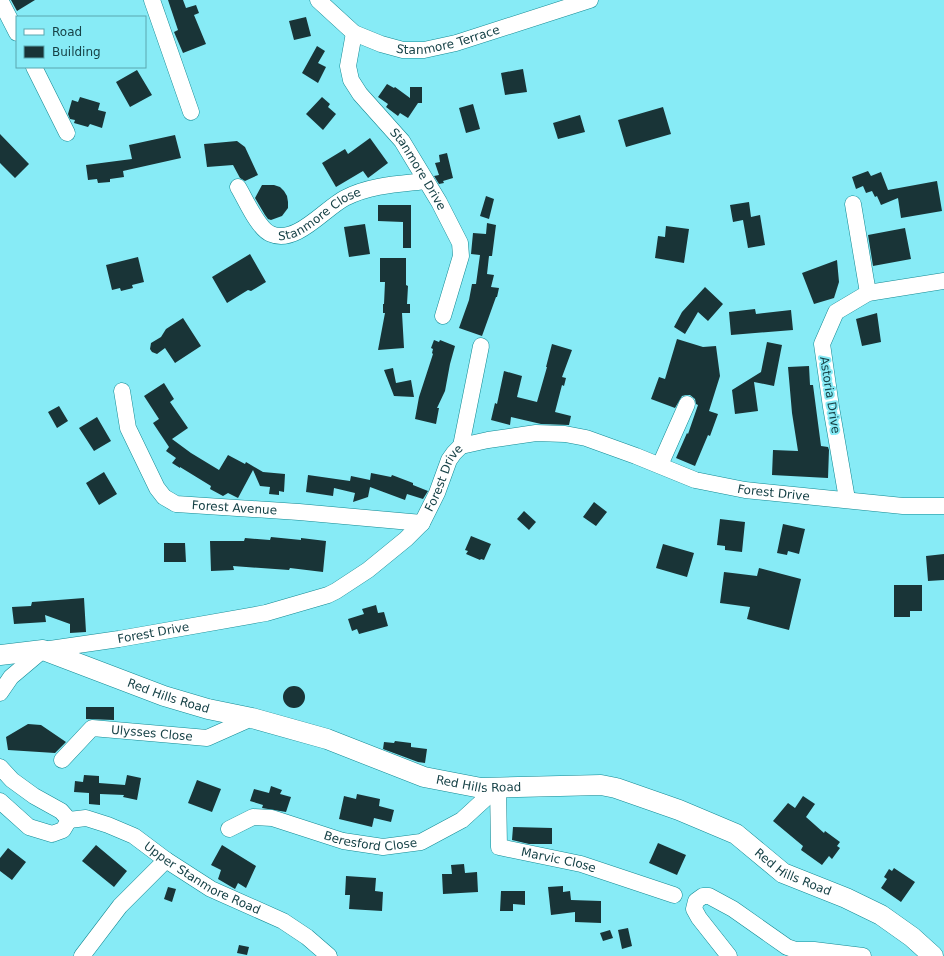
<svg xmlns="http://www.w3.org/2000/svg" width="944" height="956" font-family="'DejaVu Sans',sans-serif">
	<rect width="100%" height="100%" fill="#87ebf6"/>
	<path fill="#193437" d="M11,0h24l-18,11z
		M168,0h15l3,8 10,-3 3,8 -5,2 12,29 -23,9 -9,-21 4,-2z
		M306,17l5,19 -17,4 -5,-19z
		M317,46l8,5 -7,12 8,4 -8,16 -16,-10z
		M523,69l4,23 -22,3 -4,-22z
		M137,70l15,25 -22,12 -14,-25z
		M387,84l7,4 1,-1 15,11v-11h12v16h-4l-10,15 -8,-5 -2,3 -12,-9 2,-3 -10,-7z
		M80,97l20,6 -2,7 8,2 -4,16 -12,-4 -2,3 -14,-4 1,-3 -5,-1 -2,-5 4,-14 6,2z
		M322,97l8,7 -2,3 8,7 -13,16 -17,-16z
		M473,104l7,25 -14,4 -7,-25z
		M663,107l8,27 -45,13 -8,-27z
		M580,115l5,17 -27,7 -5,-16z
		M0,134l29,30 -14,14 -15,-15z
		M175,135l6,23 -58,13 1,6 -14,2v3l-12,1 -1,-4 -9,1 -2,-15 46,-6 -3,-14z
		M370,138l18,25 -20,15 -5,-7 -27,16 -14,-24 23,-14 3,5z
		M237,141l8,6 13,28 -13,6 -5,-3 -7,-13 -26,2 -3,-23z
		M447,153l6,25 -10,3 1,2 -5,1 -5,-8 5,-1 -4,-12 5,-1 -1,-7z
		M868,171l3,5 10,-4 7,18 49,-9 5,30 -41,7 -3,-20 -17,7 -4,-9 -2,1 -3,-6 -6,2 -3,-7 -7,3 -4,-12z
		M262,185h12l6,2 4,4 3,5 1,6v6l-6,8 -11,4 -3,-1 -3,-4 -10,-17z
		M486,196l8,3 -5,20 -9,-3z
		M749,202l2,15 9,-2 5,30 -17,3 -5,-28 -10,2 -3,-17z
		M378,205h33v43h-8v-26l-25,-1z
		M487,223l9,2 -4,31h-3l-2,18 7,1 -3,12 8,1 -2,9h-1l-14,39 -23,-8 10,-28 3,-16h4l4,-29 -9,-1 2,-21 13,1z
		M365,224l5,30 -21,3 -5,-30z
		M666,226l23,3 -5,34 -29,-5 3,-22 7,1z
		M905,228l6,31 -38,7 -5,-31z
		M250,254l16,28 -15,9 -3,-1 -21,13 -15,-26z
		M138,257l6,25 -12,3 1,3 -12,3 -1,-3 -8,2 -6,-25z
		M380,258h26v27l2,1 -1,18h3v9h-8l2,35 -26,2 7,-37h-2v-9h1l1,-22h-5z
		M837,260l2,22 -5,16 -20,6 -12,-31z
		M705,287l18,17 -15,17 -10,-9 -13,22 -11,-7 8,-15z
		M755,309l1,5 35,-4 2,20 -62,5 -2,-23z
		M877,313l4,29 -19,4 -6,-27z
		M183,318l18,28 -26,17 -10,-15 -8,6 -5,-2 -2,-3 1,-6 10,-6 5,-8z
		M677,339l26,8 13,-1 4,30 -11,35 9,3 -8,22 -2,-1 -13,31 -19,-8 11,-25 1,1 10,-29 -2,-1 -1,-5 -5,-4h-4l-4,1 -7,12 -24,-9 8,-22 6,2z
		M434,340l5,2 1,-2 15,6 -5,18 -5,27 -8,17h2l-3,16 -21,-5 4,-22 14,-43 -1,-1 1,-4 -2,-1z
		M767,342l15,3 -8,41 -20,-4 4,29 -23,3 -3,-24 29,-18z
		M552,344l20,6 -10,27 4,1 -2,8 -2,-1 -7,27 16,4 -2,9 -28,-1 -30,-7 -1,8 -19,-5 4,-17 2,1 7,-33 18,5 -5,21 20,5 10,-35h-1z
		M809,366l1,19h3l8,61 7,1 1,3 -1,28 -56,-3 1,-25 25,1 -6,-38 -4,-46z
		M393,368l3,15 15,-3 3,17 -20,-1 -10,-26z
		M164,383l10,16 -4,3 18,26 -16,11 19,14 28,17 9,-15 17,9 1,-2 17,10 22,2 -1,18 -5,-1v4l-10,-1 1,-7 -10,-1 -7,-16 -15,28 -10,-5 -5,3 -13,-7 1,-3 -31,-19v1l-8,-5 4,-5 -10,-7 3,-4 -16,-24 6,-4 -15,-23z
		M59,406l9,15 -11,7 -9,-16z
		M97,417l14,24 -17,10 -15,-23z
		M104,472l13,22 -18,11 -13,-22z
		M371,473l20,4 1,-2 21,8v2l15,6 -5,8 -16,-5 -2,6 -35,-13 -2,10 -15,5 2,-9 -21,-5 -1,8 -27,-4 2,-17 42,6 1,-5 19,4z
		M594,502l13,10 -11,14 -13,-9z
		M524,511l12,11 -7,8 -12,-11z
		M720,519l25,3 -3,30 -17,-2v-4l-8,-1z
		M783,524l22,5 -6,25 -11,-3 -1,4 -10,-2z
		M471,536l20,8 -7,16 -3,-1 -1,1 -14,-6 2,-3 -3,-1z
		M271,537l30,3v-2l25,3 -3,31 -33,-4 -1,2 -56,-4 1,4 -23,1 -1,-30h34l1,-3 25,2z
		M164,543h21l1,19h-22z
		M663,544l31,9 -7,24 -31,-9z
		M944,554v26l-16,1 -2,-25z
		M759,568l42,11 -12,51 -42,-11 3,-12 -30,-4 4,-31 33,4z
		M894,585h28v26h-12v6h-16z
		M84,598l2,34 -16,1v-9l-25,-9 1,7 -32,2 -2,-17 19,-1 1,-4z
		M376,605l2,8 6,-1 4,14 -29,8 -2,-5 -5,2 -4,-12 16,-5 -2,-5z
		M283 697a11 11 0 1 1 22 0a11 11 0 1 1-22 0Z
		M86,707h28v13l-28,-1z
		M28,724l13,1 25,17 -11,11 -47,-3 -2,-13z
		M395,741l16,2v4l16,2 -2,14 -7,-1 -35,-13 1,-7 10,1z
		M84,775l15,1v7l26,2 2,-10 14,3 -4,22 -14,-3 1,-2 -24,-1v11l-11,-1v-11l-15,-1 1,-11 8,1z
		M197,780l24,9 -9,23 -24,-9z
		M271,786l11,4 -2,4 11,3 -5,15 -24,-4 1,-3 -13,-4 4,-12 15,4z
		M357,794l23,5 -1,7 15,4 -3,12 -17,-4 -2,9 -33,-8 5,-23 12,3z
		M803,796l12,8 -9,13 18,16 1,-2 15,11 -3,4 3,2 -8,11 -3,-3 -7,9 -21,-15 2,-4 -30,-25 15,-18 7,5z
		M513,827l39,1v16h-23l-17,-4z
		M658,843l28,12 -9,20 -28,-12z
		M96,845l31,26 -13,16 -32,-26z
		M222,845l34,21 -10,22 -8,-5 -3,6 -17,-10 3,-9 -10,-5z
		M8,848l18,14 -14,18 -12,-9v-13z
		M464,864l1,9 12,-1 1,20 -35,2 -1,-20h10l-1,-9z
		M894,868l21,14 -14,20 -20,-14 6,-9 -3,-2 5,-8 3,2z
		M346,876l30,2 -1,13 8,1 -1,19 -33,-2 1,-14h-5z
		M563,886v6l7,-1 1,9 30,1v22l-26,-1v-10l-24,3 -3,-28z
		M168,887l8,2 -4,13 -8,-3z
		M501,891h24v14l-12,-1v7h-13z
		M628,928l4,18 -10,3 -4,-19z
		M610,930l3,8 -10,3 -3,-8z
		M239,945l10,2 -2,8 -10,-2z"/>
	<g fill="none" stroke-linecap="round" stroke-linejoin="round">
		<defs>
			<g id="minor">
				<path d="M0,0l17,33"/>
				<path d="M152,0l39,112"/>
				<path id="s1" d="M318,0l36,33 27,11 22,6h21l32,-7 134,-43"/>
				<path id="s2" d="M354,33l-6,33 3,14 9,14 42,47 37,61 21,41 1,13 -18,60"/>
				<path d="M34,67l33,66"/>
				<path id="s3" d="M238,187c8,13 20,42 33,47 25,11 53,-25 74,-36 25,-13 54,-14 81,-17"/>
				<path d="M853,204l15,89"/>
				<path id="s4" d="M122,391l6,37 29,60 7,9 12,7 123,8 123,11"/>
				<path d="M461,446l20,-100"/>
				<path d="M660,465l27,-61"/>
				<path d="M847,499l-16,-92 -9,-63 14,-32 32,-19 76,-12"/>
				<path id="s5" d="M0,693l11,-16 32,-27 76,-11 147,-26 62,-18 8,-4 32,-21 38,-31 16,-16 15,-30 12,-33 5,-7 7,-7 27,-6 48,-7 29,1 21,4 50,18 59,24 50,10 158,16h41"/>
				<path id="s6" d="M62,760l30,-32 115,10 45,-20"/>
				<path d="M0,767l12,13 22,16 27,15 8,9 -6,10 -11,4 -23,-7 -29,-26"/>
				<path id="s7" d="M498,787l1,60 82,17 93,31"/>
				<path id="s8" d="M69,820l17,-2 22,7 26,11 32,24 45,29 72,32 24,16 22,19"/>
				<path id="s9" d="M229,829l24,-12 19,1 71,23 40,6 38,-5 41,-22 36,-33"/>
				<path d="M82,956l38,-50 46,-46"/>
				<path d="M729,956l-30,-38 -5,-9 2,-8 7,-5h6l24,13 54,38 9,3h18l49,6"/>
			</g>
			<g id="major">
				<path id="s10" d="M0,655l43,-5 121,46 44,13 44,9 75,21 97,38 57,11 120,-3 15,3 63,22 57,24 47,39 63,25 35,17 31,22 21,19"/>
			</g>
		</defs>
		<use href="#minor" stroke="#128993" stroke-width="17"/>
		<use href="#major" stroke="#128993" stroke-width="21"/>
		<use href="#minor" stroke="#fff" stroke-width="16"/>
		<use href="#major" stroke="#fff" stroke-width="20"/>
	</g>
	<g text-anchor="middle" stroke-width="4" stroke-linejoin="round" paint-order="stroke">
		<g font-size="12" fill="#174247" stroke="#87ebf6">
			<text dy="4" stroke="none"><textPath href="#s1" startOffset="147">Stanmore Terrace</textPath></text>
			<text dy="4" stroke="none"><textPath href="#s2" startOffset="160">Stanmore Drive</textPath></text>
			<text dy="4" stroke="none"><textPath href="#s3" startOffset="113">Stanmore Close</textPath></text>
			<text transform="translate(830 395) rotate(81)" y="4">Astoria Drive</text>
			<text dy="4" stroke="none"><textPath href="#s5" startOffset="521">Forest Drive</textPath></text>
			<text dy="4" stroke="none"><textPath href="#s5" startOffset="881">Forest Drive</textPath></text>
			<text dy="4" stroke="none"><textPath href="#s4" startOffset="188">Forest Avenue</textPath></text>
			<text dy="4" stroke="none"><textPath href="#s5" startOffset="173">Forest Drive</textPath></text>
			<text dy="4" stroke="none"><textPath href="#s10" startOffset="177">Red Hills Road</textPath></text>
			<text dy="4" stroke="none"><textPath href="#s6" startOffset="104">Ulysses Close</textPath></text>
			<text dy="4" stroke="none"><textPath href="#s10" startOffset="501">Red Hills Road</textPath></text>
			<text dy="4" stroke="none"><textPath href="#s9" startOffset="148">Beresford Close</textPath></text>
			<text dy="4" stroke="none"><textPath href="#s7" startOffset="121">Marvic Close</textPath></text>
			<text dy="4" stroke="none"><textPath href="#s10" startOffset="837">Red Hills Road</textPath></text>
			<text dy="4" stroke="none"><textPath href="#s8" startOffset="149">Upper Stanmore Road</textPath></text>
		</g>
	</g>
	<rect x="16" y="16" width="130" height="52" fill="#87ebf6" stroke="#5aa7b0"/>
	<rect x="24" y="29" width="20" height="6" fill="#ffffff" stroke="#5aa7b0"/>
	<text x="52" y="36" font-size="12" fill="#174247">Road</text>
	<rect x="24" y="46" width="20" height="12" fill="#193437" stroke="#5aa7b0"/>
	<text x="52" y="56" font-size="12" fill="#174247">Building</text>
</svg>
